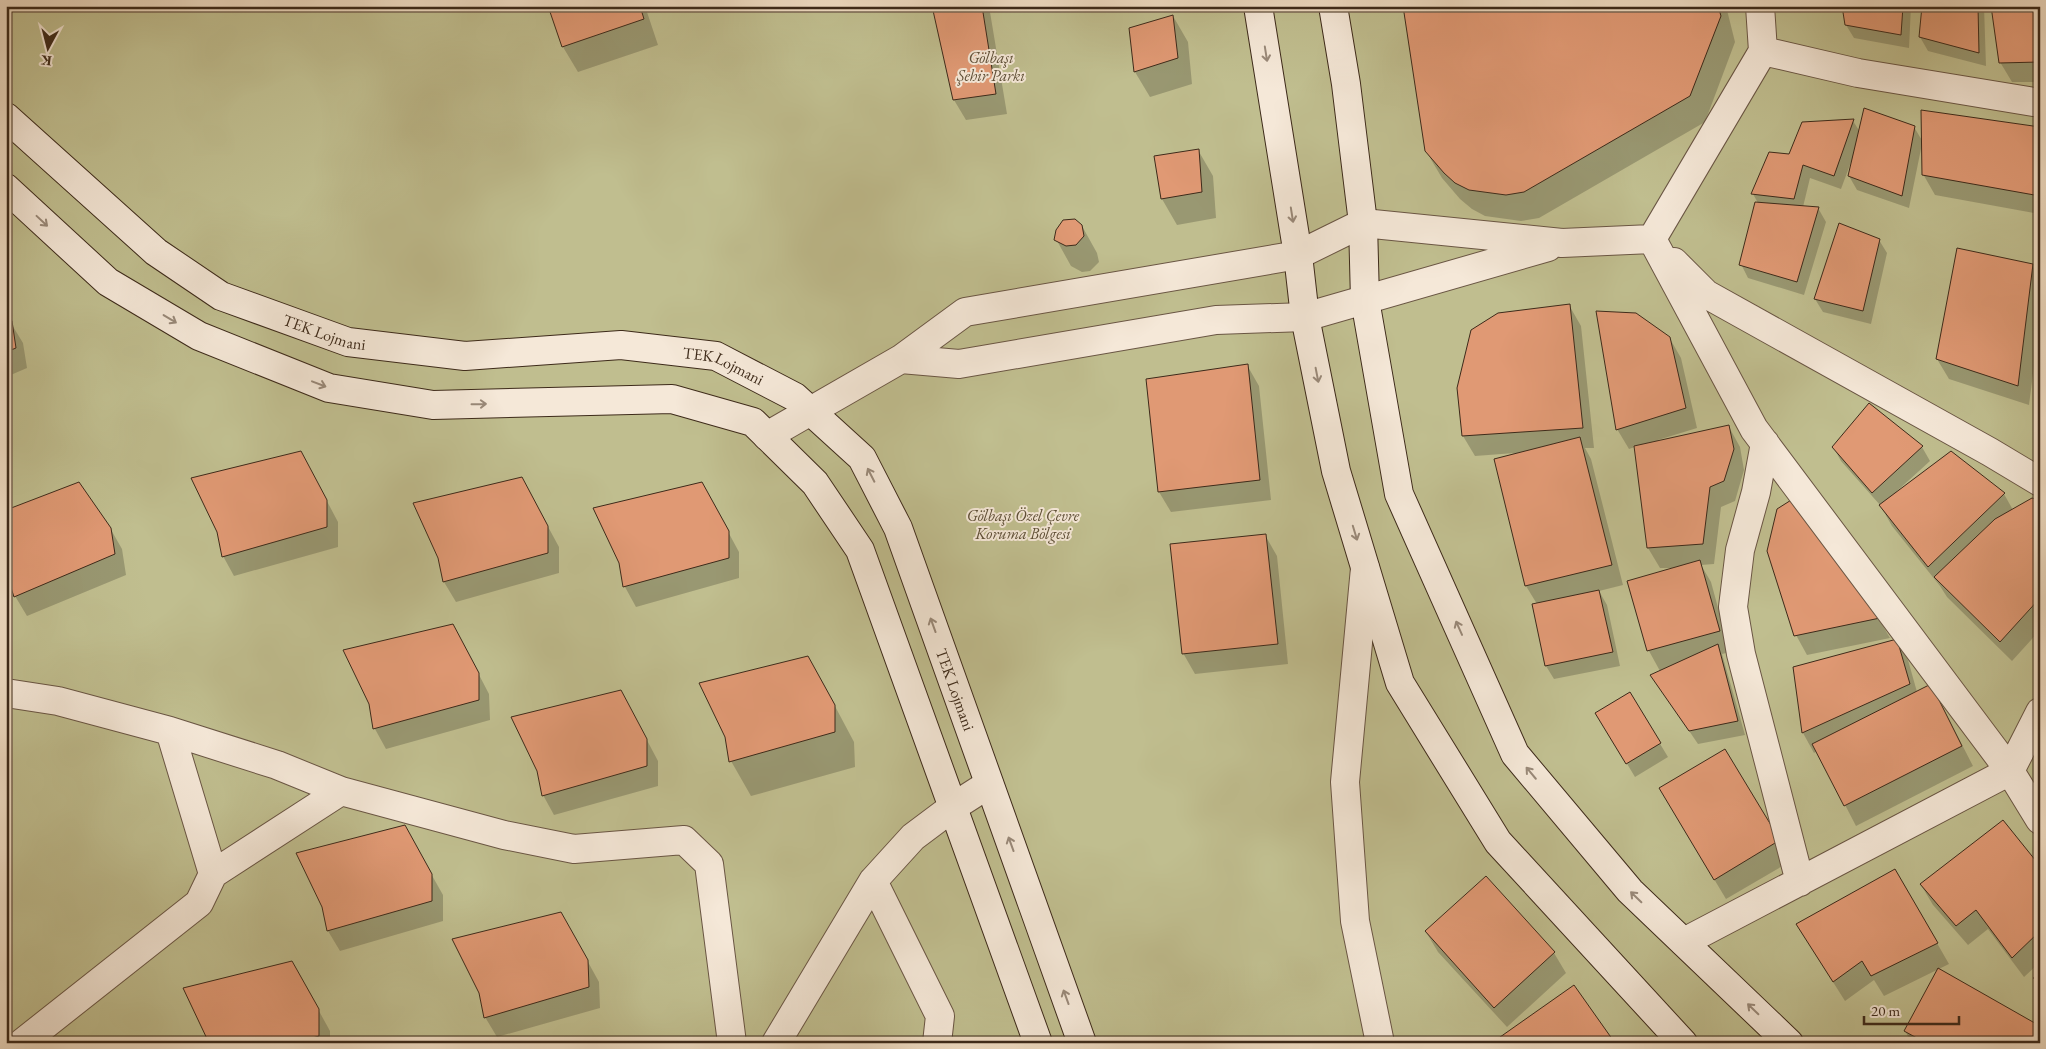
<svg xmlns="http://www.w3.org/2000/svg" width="2046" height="1049" font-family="'EB Garamond',serif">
	<rect width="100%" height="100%" fill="#efdcc3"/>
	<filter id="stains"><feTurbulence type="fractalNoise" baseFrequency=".004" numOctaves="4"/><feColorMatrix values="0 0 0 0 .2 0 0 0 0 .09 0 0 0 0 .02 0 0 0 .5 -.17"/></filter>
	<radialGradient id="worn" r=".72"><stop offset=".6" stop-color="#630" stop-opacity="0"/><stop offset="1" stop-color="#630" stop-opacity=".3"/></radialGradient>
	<path fill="#c0be8f" stroke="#7e7454" d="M6,6h2034v1037h-2034z"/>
	<path fill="#0003" d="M549,6h96l13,39 -80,27 -15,-25z
		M933,6h56l18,108 -41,6 -12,-20z
		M1404,6h322l9,36 -30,80 -166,96 -18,3 -36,-5 -13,-7 -12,-10 -18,-21 -16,-27z
		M1843,6h68l-2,42 -55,-10 -8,-13z
		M1924,6h60l2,60 -58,-15 -8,-14z
		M2040,6v76h-28l-12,-20z
		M1173,16l15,26 4,42 -42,13 -15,-25z
		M1853,121l7,11 54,-5 9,15 117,-14v86l-105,-19 -12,-21 -1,-30 -13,64 -52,-18 -8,-14 3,-13 -1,-1 -10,27 -31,-11 -7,29 15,1 8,14 -22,73 -56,-17 -7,-14 17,-61 -5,-9 37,-39z
		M1198,150l15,26 3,42 -39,7 -15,-26 -6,-42z
		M1082,226l15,27 2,9 -9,9 -8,1 -11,-6 -15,-27z
		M1879,240l8,13 -16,71 -48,-12 -8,-13z
		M2032,265l8,14v39l-11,87 -80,-26 -12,-20z
		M1569,305l12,21 13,122h-9l6,11 32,126 -24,6 8,14 13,61 -66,13 -8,-13 -13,-61 4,-1 -11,-18 -31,-126 20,-7 -40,3 -12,-20z
		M6,315l17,28 4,25 -21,9z
		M1669,337l12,21 16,70 -39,12 1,2 70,-15 11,20 4,23 -9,31 -14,6 -7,57 -13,1 10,17 19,70 -8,2 23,81 -47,9 -38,-56v-17l-11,-20 -20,-70 47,-13h-16l-12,-20 -13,-101 -6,2 -12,-20z
		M1247,365l12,21 12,114 -100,12 -12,-20z
		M1870,404l52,43 8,14 -33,30 1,1 53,-40 53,42 9,16 27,-8v128l-28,31 -65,-64 -7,-11 -48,-60 -12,-21 -39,-44 -8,-14z
		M312,473l26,49v25l-104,29 -11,-20z
		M533,499l26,48v26l-103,29 -12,-20 -4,-25z
		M713,504l26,48v26l-103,29 -11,-20 -5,-25z
		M1778,510l101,109 11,19 -83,17 -11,-20z
		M110,528l12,21 4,26 -99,41 -12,-20z
		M1265,535l12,21 11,108 -93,10 -12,-21z
		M1896,640l12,20 9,32 25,14 31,60 -117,60 -39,-75 -3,2 -11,-20 -9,-65z
		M464,646l25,48 1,26 -104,29 -11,-20 -5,-25z
		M828,693l26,49 1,25 -104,29 -20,-35z
		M1630,694l38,63 -33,20 -38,-63z
		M632,712l26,49v25l-104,29 -11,-20z
		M1725,750l66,111 -65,38 -54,-90z
		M416,847l27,48v26l-103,30 -12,-20 -5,-25z
		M2040,868v94l-16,15 -36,-48 -20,16 -35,-40 -12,-20z
		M1895,870l54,94 -65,32 -10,-16 -29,21 -36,-57z
		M1486,878l68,75 12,20 -59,54 -69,-75 -12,-20z
		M572,933l27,49 1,26 -103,29 -12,-20z
		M303,982l27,49v12h-119z
		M1574,987l40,56h-119v-1z
		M1905,1031l135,12h-128z"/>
	<path fill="#e09974" stroke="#3d2a1a" d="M548,6h92l4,13 -82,28z
		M932,6h50l14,88 -43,6z
		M1403,6h315l3,10 -31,80 -166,96 -18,3 -37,-5 -14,-7 -11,-10 -19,-22z
		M1842,6h61l-2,29 -56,-10z
		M1922,6h56l1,47 -60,-16z
		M1991,6h49v56l-41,1z
		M1173,15l5,43 -44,14 -5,-44z
		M1864,108l51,18 -13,70 -54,-20z
		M1921,110l119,17v69l-118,-21z
		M1854,119l-20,57 -31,-11 -9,34 -43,-5 18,-42 20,2 13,-32z
		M1199,149l3,43 -41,7 -7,-43z
		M1755,202l64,5 -22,75 -58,-17z
		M1075,219l7,6 2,11 -8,9 -10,1 -12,-6 2,-10 7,-10z
		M1839,223l41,16 -17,72 -49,-12z
		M1957,248l76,16 -15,122 -82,-27z
		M1570,304l13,124 -121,8 -5,-48 14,-58 27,-17z
		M1596,311l40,2 34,24 16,71 -70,22z
		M6,313l6,8 4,27 -10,4z
		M1248,364l12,116 -102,12 -12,-113z
		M2040,401v25l-3,-1z
		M1869,403l54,43 -51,47 -40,-46z
		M1729,425l5,24 -10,32 -14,6 -7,57 -56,4 -13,-102z
		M1580,437l32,128 -87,21 -31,-127z
		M301,451l26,49v27l-105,30 -5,-25 -26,-54z
		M1951,451l54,42 -77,74 -49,-62z
		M522,477l26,49v27l-105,29 -5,-24 -25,-55z
		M79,482l32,46 4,26 -101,43 -8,-25v-62z
		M702,482l27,49v27l-106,29 -4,-24 -26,-55z
		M1796,497l84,121 -86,18 -27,-85 10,-42z
		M2032,498l8,2v98l-40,44 -66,-65 61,-58z
		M1266,534l12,110 -96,10 -12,-110z
		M1700,560l20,71 -73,20 -20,-70z
		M1599,590l14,62 -68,14 -13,-62z
		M453,624l26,49v27l-106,29 -4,-25 -26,-54z
		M1897,639l13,45 -108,49 -9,-66z
		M1718,644l20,77 -49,10 -39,-56z
		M808,656l27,49v27l-106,30 -4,-25 -26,-54z
		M1931,684l31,62 -118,60 -32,-62z
		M621,690l26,49v27l-105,30 -5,-25 -26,-54z
		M1630,692l31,51 -35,21 -31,-51z
		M1725,749l55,91 -66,40 -55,-92z
		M2003,820l37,46v65l-28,27 -36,-48 -20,16 -36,-42z
		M405,825l27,49v27l-105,30 -5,-24 -26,-54z
		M1895,869l43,74 -67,33 -9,-15 -29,21 -37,-58z
		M1486,876l69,76 -61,56 -69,-77z
		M561,912l27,48 1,27 -105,31 -5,-25 -27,-54z
		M292,961l27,48v27l-23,7h-87l-26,-55z
		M1938,968l102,58v17h-114l-22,-12z
		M2040,972v12l-7,-6z
		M1574,985l41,58 -122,-1z"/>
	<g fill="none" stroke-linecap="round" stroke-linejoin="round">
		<defs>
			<path id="street" d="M1763,51l95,22 182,30
				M1652,239l102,190 256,342 30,49
				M1674,262l32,32 284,158 50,30
				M901,359l58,5 257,-44 89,-3 243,-70
				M767,436l134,-77 64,-47 333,-57 65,-32 199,20 90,-4 111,-188 -3,-45
				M1765,443l-9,49 -16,58 -7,57 8,47 59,228
				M1365,568l-20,214 10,139 25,122
				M6,693l52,8 112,30 43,143 -14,29 -177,140
				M170,731l107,34 64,26 -128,83
				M341,791l163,44 70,14 110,-9 25,24 23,179
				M873,881l67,135 -3,27
				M1684,942l326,-171 30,-59
				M776,1043l97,-162 40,-44 40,-30 36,-23"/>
			<g id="secondary">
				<path d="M1258,6l40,249 7,62 31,154 64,212 98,159 185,201"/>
				<path d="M1333,6l13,78 17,139 2,77 34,194 116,260 115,137 159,152"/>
				<path id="s1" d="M6,117l150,135 65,44 127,46 117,14 156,-11 95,11 79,41 67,61 36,70 184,515"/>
				<path d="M6,188l102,94 91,54 130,52 104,17 239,-6 81,23 62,61 45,67 178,493"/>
			</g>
		</defs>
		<use href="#street" stroke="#6a5644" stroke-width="30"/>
		<use href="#secondary" stroke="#3d2a1a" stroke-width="30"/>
		<use href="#street" stroke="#f5e8d8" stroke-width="28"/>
		<use href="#secondary" stroke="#f5e8d8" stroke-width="28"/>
	</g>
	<defs><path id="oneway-shaft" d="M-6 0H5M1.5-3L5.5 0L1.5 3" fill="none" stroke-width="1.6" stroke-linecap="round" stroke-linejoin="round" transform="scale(1.25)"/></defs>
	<g stroke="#998979">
		<use href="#oneway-shaft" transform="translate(1266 54) rotate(81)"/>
		<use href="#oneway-shaft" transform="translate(1292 215) rotate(81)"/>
		<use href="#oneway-shaft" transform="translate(42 221) rotate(43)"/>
		<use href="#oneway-shaft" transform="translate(170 319) rotate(31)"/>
		<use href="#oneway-shaft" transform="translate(1317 375) rotate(79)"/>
		<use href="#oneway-shaft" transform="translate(319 384) rotate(21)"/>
		<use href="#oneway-shaft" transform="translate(479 404) rotate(-1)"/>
		<use href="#oneway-shaft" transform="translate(871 475) rotate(-117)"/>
		<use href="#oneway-shaft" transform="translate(1355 533) rotate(73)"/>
		<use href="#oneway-shaft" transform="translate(933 625) rotate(-110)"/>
		<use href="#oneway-shaft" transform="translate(1459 628) rotate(-114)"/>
		<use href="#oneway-shaft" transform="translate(1531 773) rotate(-130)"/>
		<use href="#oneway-shaft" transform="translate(1011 844) rotate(-110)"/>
		<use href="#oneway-shaft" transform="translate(1636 897) rotate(-136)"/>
		<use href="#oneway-shaft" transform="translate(1066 997) rotate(-110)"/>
		<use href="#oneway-shaft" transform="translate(1753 1009) rotate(-136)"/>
	</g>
	<g text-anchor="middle" stroke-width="4" stroke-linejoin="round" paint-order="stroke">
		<g font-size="16" font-style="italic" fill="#5e4f37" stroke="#f5e8d8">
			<text x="991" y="63">Gölbaşı<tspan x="991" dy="18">Şehir Parkı</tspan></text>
			<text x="1023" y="521">Gölbaşı Özel Çevre<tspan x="1023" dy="18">Koruma Bölgesi</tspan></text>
		</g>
		<g font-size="16" fill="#3d2a1a" stroke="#f5e8d8">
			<text dy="6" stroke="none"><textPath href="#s1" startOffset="390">TEK Lojmani</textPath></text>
			<text dy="6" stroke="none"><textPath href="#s1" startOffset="795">TEK Lojmani</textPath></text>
			<text dy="6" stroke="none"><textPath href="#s1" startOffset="1215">TEK Lojmani</textPath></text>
		</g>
	</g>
	<rect width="2046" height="1049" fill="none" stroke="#efdcc3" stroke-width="25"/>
	<rect x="8" y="8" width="2031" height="1034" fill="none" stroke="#3d2a1a" stroke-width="2.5"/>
	<rect x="12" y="12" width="2021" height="1024" fill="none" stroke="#3d2a1a"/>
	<g transform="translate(48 48) rotate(187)" stroke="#f5e8d8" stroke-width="4" paint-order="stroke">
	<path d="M0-4L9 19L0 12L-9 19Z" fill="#3d2a1a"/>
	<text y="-8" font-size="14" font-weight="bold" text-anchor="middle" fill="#3d2a1a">K</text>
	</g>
	<path d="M1864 1016v8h95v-8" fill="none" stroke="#3d2a1a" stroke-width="2.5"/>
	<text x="1871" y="1016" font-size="15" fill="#3d2a1a" stroke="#f5e8d8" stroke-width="4" paint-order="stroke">20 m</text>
	<rect width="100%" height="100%" filter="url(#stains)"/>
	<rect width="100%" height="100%" fill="url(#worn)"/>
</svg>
